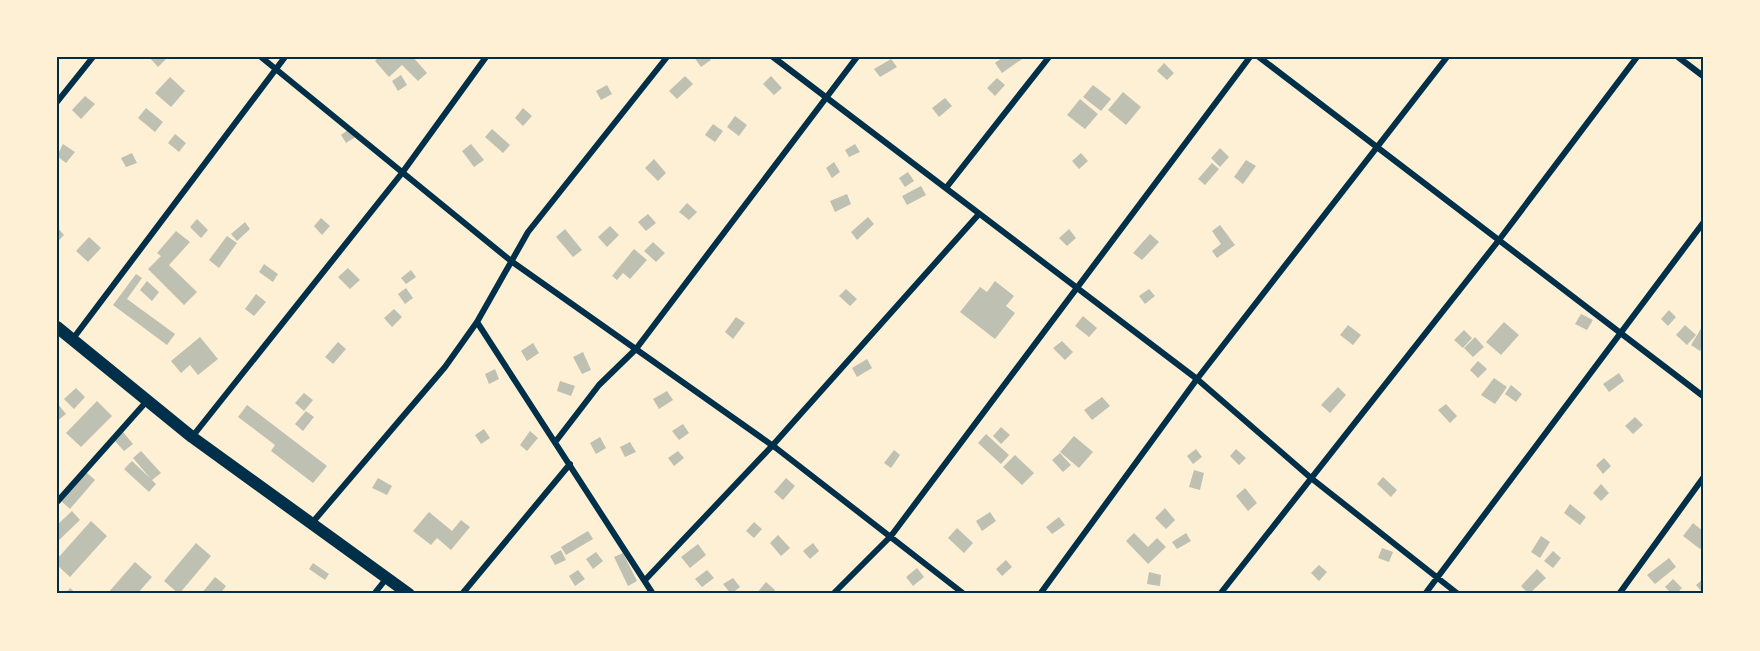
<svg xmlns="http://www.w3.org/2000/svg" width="1760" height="651" font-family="'DejaVu Sans',sans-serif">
	<rect width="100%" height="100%" fill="#fdf0d5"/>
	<path fill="#bec0b2" d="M149,57h19l-10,10z
		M379,57h34l14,16 -9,8 -16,-16 -13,12 -14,-16z
		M694,57h15l2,3 -10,7z
		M1003,57h22l-23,16 -7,-10z
		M891,59l6,8 -17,10 -6,-8z
		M1164,63l10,10 -7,7 -10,-9z
		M401,75l6,10 -9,6 -6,-10z
		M685,76l8,8 -16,15 -8,-8z
		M771,76l11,12 -8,7 -11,-11z
		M170,77l15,14 -14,16 -16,-14z
		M997,78l8,7 -10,11 -8,-8z
		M607,85l5,9 -11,6 -5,-9z
		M1093,85l18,14 -10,12 -18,-14z
		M1123,92l18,15 -15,18 -18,-15z
		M85,96l10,8 -14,15 -9,-9z
		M945,98l7,8 -13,11 -7,-9z
		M1080,99l18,15 -13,15 -18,-14z
		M146,108l17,14 -8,10 -17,-14z
		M523,108l9,8 -9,10 -8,-8z
		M735,116l12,9 -8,11 -12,-9z
		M713,124l10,7 -8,11 -10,-7z
		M352,127l5,9 -11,7 -5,-8z
		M492,129l18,16 -7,8 -18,-16z
		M175,134l11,9 -7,9 -11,-9z
		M63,144l12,8 -9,11 -9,-7z
		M471,144l13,16 -10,7 -12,-16z
		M855,144l5,8 -11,5 -4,-7z
		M1220,148l9,9 -9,10 -9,-9z
		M132,153l5,10 -11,4 -5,-9z
		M1081,153l7,8 -9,8 -7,-8z
		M654,159l12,14 -8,8 -13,-13z
		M1246,160l10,6 -13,18 -9,-7z
		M834,162l6,10 -8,6 -6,-10z
		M1212,163l7,6 -14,16 -7,-6z
		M908,172l6,9 -9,6 -6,-9z
		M921,186l5,9 -19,10 -5,-9z
		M847,194l4,10 -16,8 -5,-11z
		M687,203l10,9 -8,8 -10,-8z
		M648,214l8,9 -10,8 -8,-9z
		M868,217l6,7 -17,16 -6,-8z
		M321,218l9,8 -8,9 -8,-9z
		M197,219l11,11 -7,8 -11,-11z
		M245,222l5,7 -13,12 -6,-7z
		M1220,225l15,20 -18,13 -5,-7 9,-7 -9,-13z
		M610,226l9,9 -12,12 -9,-10z
		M57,227l7,8 -7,7z
		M565,229l17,21 -9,7 -17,-20z
		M1069,229l7,9 -9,8 -8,-8z
		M176,231l14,11 -21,23 28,27 -13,13 -36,-36 13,-13 -4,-3z
		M1150,234l9,8 -17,18 -9,-7z
		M227,236l10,7 -18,25 -10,-8z
		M89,237l12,11 -13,14 -12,-11z
		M653,242l12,11 -9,9 -12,-11z
		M634,249l13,11 -17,19 -7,-6 -6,7 -5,-4z
		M264,264l14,10 -5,8 -14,-10z
		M348,268l12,12 -10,9 -12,-12z
		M411,270l5,7 -10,7 -5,-6z
		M136,274l6,4 -15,21 48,35 -8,11 -54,-40z
		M147,281l12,11 -7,9 -12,-11z
		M995,281l19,15 -8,10 9,7 -20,26 -35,-27 20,-25 7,5z
		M406,288l7,10 -8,6 -7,-10z
		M846,289l11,10 -7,7 -11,-10z
		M1149,289l6,7 -10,8 -6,-8z
		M256,294l10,8 -12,14 -9,-7z
		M394,309l8,8 -10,10 -8,-9z
		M1669,310l7,7 -8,9 -7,-7z
		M1581,314l12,6 -6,10 -12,-6z
		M1083,316l14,12 -8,9 -14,-11z
		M736,317l9,6 -12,16 -8,-7z
		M1504,322l15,13 -18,20 -15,-13z
		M1348,325l13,10 -8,10 -13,-10z
		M1685,325l11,10 -9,10 -11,-10z
		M1703,325v21l-3,5 -9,-6z
		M1464,330l8,8 -9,10 -9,-8z
		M200,337l18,22 -20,16 -8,-10 -9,8 -10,-12z
		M1475,337l9,10 -11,10 -9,-9z
		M1062,341l11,11 -8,8 -12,-12z
		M338,342l8,7 -13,15 -8,-7z
		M533,343l6,10 -12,8 -6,-10z
		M583,352l8,18 -9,4 -9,-17z
		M867,359l5,9 -15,9 -5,-9z
		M1478,361l9,8 -9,9 -8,-8z
		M495,369l4,10 -10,5 -4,-10z
		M1619,373l5,8 -15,11 -6,-8z
		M1494,378l13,9 -12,17 -14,-9z
		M560,381l15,5 -4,10 -14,-5z
		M1511,385l11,9 -6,8 -11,-8z
		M1338,387l8,8 -16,18 -9,-8z
		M76,388l9,9 -11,12 -10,-10z
		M667,391l6,9 -14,9 -6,-10z
		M304,393l9,7 -9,11 -9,-8z
		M1102,397l8,9 -18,14 -8,-10z
		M97,401l15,15 -31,31 -15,-14z
		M57,403l9,11 -9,7z
		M1446,404l11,12 -7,7 -12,-13z
		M247,405l80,61 -14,17 -42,-32 4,-6 -37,-28z
		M306,411l8,6 -11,14 -8,-7z
		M1635,417l8,8 -10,9 -8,-8z
		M683,424l6,9 -10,7 -7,-9z
		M1001,427l9,8 -9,9 -8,-8z
		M484,429l6,9 -9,6 -6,-9z
		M530,431l8,7 -11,13 -7,-6z
		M123,432l10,12 -9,7 -10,-11z
		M986,434l23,21 -8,9 -23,-21z
		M1074,436l19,16 -14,16 -19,-16z
		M600,437l6,11 -10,6 -6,-11z
		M630,442l6,10 -11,5 -5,-10z
		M1196,449l6,8 -9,7 -6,-8z
		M1236,449l10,9 -7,7 -9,-9z
		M894,450l6,5 -9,13 -7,-5z
		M141,451l20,22 -9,7 4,4 -7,8 -25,-23 8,-8 18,17 -17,-20z
		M678,451l6,7 -10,8 -6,-8z
		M1060,453l11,12 -8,7 -11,-12z
		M1015,455l19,18 -12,12 -19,-18z
		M1604,458l7,8 -8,8 -7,-9z
		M1194,470l10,3 -4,17 -11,-3z
		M86,472l9,8 -25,29 -9,-8z
		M1383,477l14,13 -6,7 -14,-13z
		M378,478l14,8 -5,9 -15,-7z
		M786,478l9,8 -12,14 -9,-8z
		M1601,484l8,9 -8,8 -8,-8z
		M1245,488l12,15 -9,8 -12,-15z
		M1570,504l16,13 -6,8 -16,-12z
		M1165,508l10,12 -9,9 -11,-11z
		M72,511l8,9 -22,21 -1,-16z
		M429,512l23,19 9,-11 9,7 -19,23 -14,-12 -6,7 -18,-14z
		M990,512l6,9 -14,10 -6,-10z
		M1059,517l6,8 -13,9 -6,-7z
		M91,521l16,15 -37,41 -13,-12v-6z
		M754,522l8,7 -8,9 -8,-7z
		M1693,523l10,8v15l-3,3 -17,-13z
		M957,528l16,15 -9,10 -16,-15z
		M588,531l5,8 -27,16 -5,-8z
		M1134,533l14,14 9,-9 9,9 -18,17 -22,-23z
		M1186,533l5,8 -14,8 -5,-7z
		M778,535l12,13 -9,8 -11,-13z
		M1541,536l9,6 -10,16 -9,-6z
		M196,543l15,13 -32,38 -15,-13z
		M813,543l6,8 -9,8 -7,-8z
		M698,544l8,11 -16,13 -9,-11z
		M1382,548l11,4 -4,10 -11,-4z
		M561,550l5,10 -11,5 -5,-9z
		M1553,551l8,7 -8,10 -9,-7z
		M596,552l7,9 -10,8 -7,-10z
		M623,553l14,28 -9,5 -14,-29z
		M1669,558l7,9 -21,17 -8,-9z
		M1006,560l6,7 -10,9 -6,-7z
		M135,562l17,15 -15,17h-30z
		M313,563l16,11 -4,6 -16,-11z
		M1319,565l8,7 -8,9 -8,-8z
		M917,568l7,9 -11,9 -7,-9z
		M1537,569l9,9 -17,16 -8,-8z
		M578,570l7,9 -10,7 -6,-10z
		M707,570l7,8 -12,9 -7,-8z
		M1149,572l12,3 -1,11 -13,-2z
		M215,577l11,9 -6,8h-19z
		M733,578l7,9 -9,7 -8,-10z
		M1673,579l9,9 -6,6h-4l-7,-7z
		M1703,579v14l-7,-8z
		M766,582l9,8 -3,4h-16z
		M70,588l7,6h-12z"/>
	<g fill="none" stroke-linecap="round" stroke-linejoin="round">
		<path stroke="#003049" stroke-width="6" d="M261,57l250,204 265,187 188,146
			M773,57l424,322 114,99 147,116
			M1259,57l444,339
			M1678,57l25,19
			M57,102l36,-45
			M946,188l103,-131
			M477,322l176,272
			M72,340l213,-283
			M192,437l210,-264 84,-116
			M556,441l43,-56 37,-36 221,-292
			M57,502l89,-100
			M312,523l133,-156 32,-45 51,-90 139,-175
			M646,579l126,-133 207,-232
			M374,594l12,-15
			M462,594l108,-130
			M833,594l58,-58 359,-479
			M1040,594l157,-215 250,-322
			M1220,594l279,-354 138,-183
			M1425,594l278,-371
			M1619,594l84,-116"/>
		<path stroke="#003049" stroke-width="12" d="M57,327l135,110 217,157"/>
	</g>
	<rect width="1760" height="651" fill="none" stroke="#fdf0d5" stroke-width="117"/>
	<rect x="58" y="58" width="1644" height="534" fill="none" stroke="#003049" stroke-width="2"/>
</svg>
